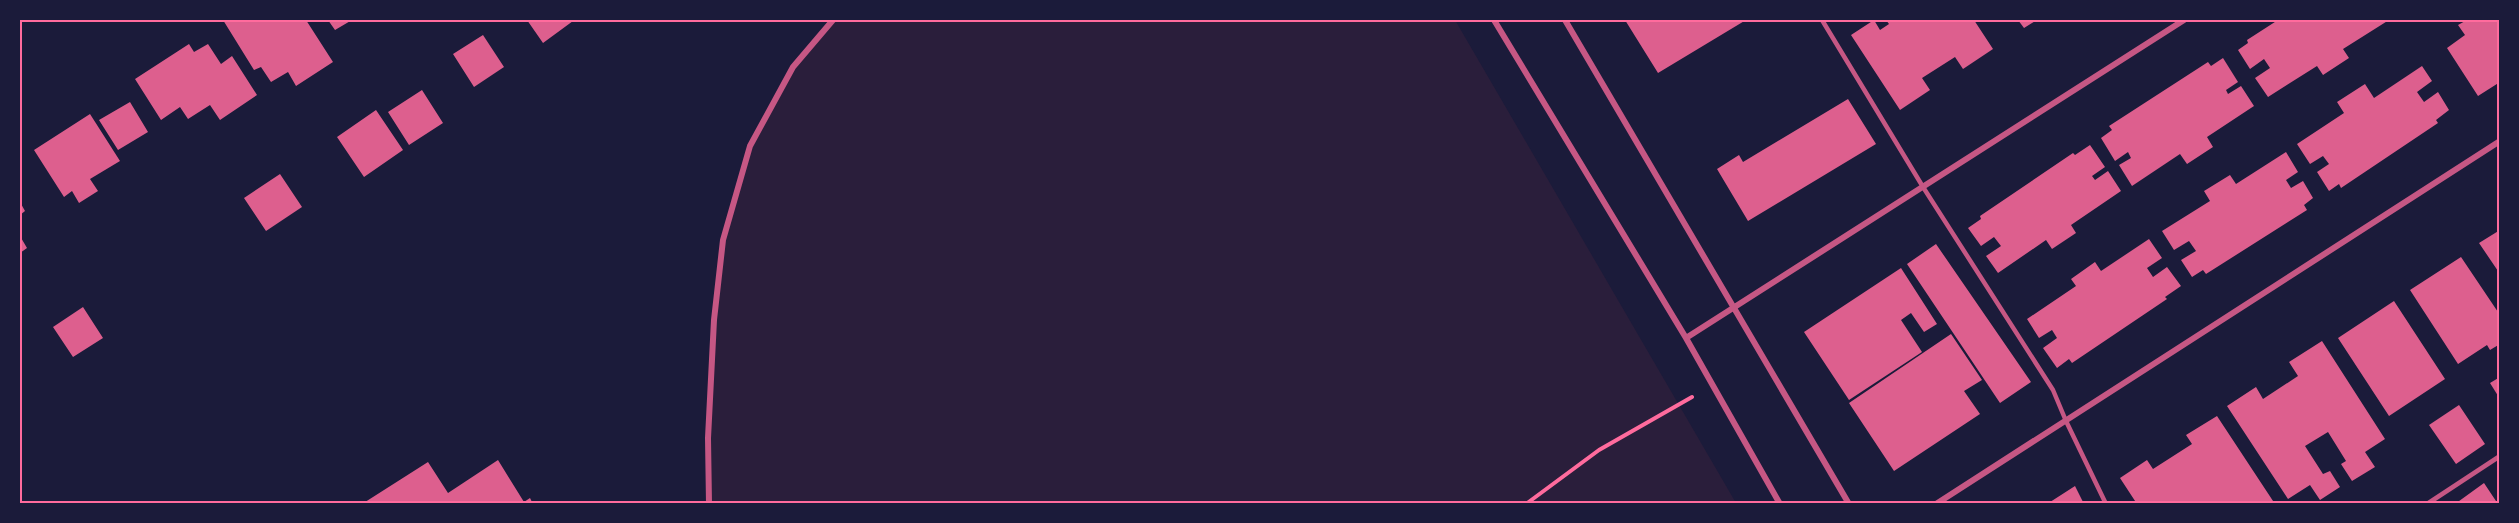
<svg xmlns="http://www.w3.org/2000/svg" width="2519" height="523" font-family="Jost,sans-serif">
	<rect width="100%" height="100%" fill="#1b1b3a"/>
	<path fill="#2a1e3b" d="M833,20h622l281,483 -1027,1 -1,-66 15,-198 27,-94 43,-79z"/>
	<path fill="#dd5f8e" d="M223,20h83l27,42 -37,24 -8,-14 -17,10 -10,-15 -7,3z
		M328,20h24l-17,10z
		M527,20h45l1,1 -30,22z
		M1625,20h121l-88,53z
		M1874,20l6,10 9,-6 -3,-4h88l19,29 -30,20 -8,-12 -33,21 8,12 -30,20 -49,-75z
		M2018,20h19l-13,8z
		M2278,20h111l-46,29 6,9 -26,17 -6,-9 -49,31 -13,-19 15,-10 -6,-9 -14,10 -12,-19 10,-7 -1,-3z
		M2467,20h33v62l-22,14 -31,-48 18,-13 -7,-10z
		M483,35l21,32 -30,20 -21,-33z
		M189,44l5,8 14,-8 13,20 11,-8 25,39 -37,25 -10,-15 -22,14 -8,-12 -19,13 -26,-41z
		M2223,58l15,24 -12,8 2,4 13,-8 13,20 -47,31 6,10 -26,17 -7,-10 -48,32 -13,-21 12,-7 -3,-6 -13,9 -14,-23 11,-8 -3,-4 99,-64 3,4z
		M2422,66l10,15 -15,11 7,10 14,-10 11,18 -13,10 2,3 -97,65 -2,-4 -10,7 -12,-19 12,-8 -6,-8 -13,8 -13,-20 47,-31 -7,-11 28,-18 9,14z
		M422,90l21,33 -34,22 -21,-33z
		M1848,99l28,45 -128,77 -31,-52 22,-14 4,7z
		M130,102l18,30 -30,18 -19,-30z
		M376,110l27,40 -39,27 -27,-40z
		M90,114l30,47 -30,18 8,12 -19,12 -7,-12 -8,6 -30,-47z
		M2090,145l15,22 -13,9 3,4 13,-9 13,20 -50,34 5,8 -24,16 -6,-9 -48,33 -12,-17 15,-10 -7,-9 -13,9 -13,-18 13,-9 -1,-3 93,-63 2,2z
		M2286,152l12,20 -12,8 5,8 12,-7 10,17 -9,7 3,5 -101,64 -3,-4 -11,7 -11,-17 15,-9 -7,-10 -15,9 -12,-19 48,-30 -6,-10 26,-16 6,9z
		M280,174l22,33 -36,24 -22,-33z
		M20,202l5,9 -5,4z
		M2500,230v44l-21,-31z
		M20,236l7,12 -7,5z
		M2149,239l13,19 -15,10 6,9 14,-10 14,19 -16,11 2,2 -95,64 -3,-4 -12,9 -14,-20 14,-10 -5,-8 -13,8 -12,-19 49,-33 -5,-7 24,-17 6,9z
		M1936,244l95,138 -31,21 -93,-139z
		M2461,257l39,58v29l-10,6 -3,-5 -29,19 -48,-74z
		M1901,268l36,56 -13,8 -13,-19 -10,7 21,32 -73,48 -45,-68z
		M2394,301l51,78 -56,37 -51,-78z
		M83,307l20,31 -30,19 -20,-30z
		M1951,334l31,46 -18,11 16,23 -86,57 -45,-68z
		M2322,341l63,98 -20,13 10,15 -23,14 -11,-17 5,-3 -18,-29 -23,14 18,28 7,-3 10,16 -20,13 -10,-15 -22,14 -61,-93 29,-19 7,12 35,-23 -9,-14z
		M2500,377v22l-10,-16z
		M2459,405l26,39 -29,20 -27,-39z
		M2217,416l58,88h-138l-17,-26 27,-18 6,9 39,-25 -6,-9z
		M498,460l26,42 6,-4 3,6h-171l66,-42 20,31z
		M2484,483l14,21h-43z
		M2075,486l9,18h-37z"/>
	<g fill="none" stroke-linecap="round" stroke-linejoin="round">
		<path stroke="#ff6b9d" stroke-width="4" d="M1526,504l73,-54 93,-53"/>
		<path stroke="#c65784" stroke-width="4.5" d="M1822,20l101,167 130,203 13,31 40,83
			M2427,504l73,-48"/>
		<path stroke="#c65784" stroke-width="6" d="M1494,20l192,318 94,166
			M1565,20l284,484
			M1686,338l498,-318
			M709,504l-1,-66 6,-118 9,-80 27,-94 43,-79 40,-47
			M1936,504l564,-363"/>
	</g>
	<rect width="2519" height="523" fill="none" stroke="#1b1b3a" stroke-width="42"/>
	<rect x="21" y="21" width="2477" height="481" fill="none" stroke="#ff6b9d" stroke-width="2"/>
</svg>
